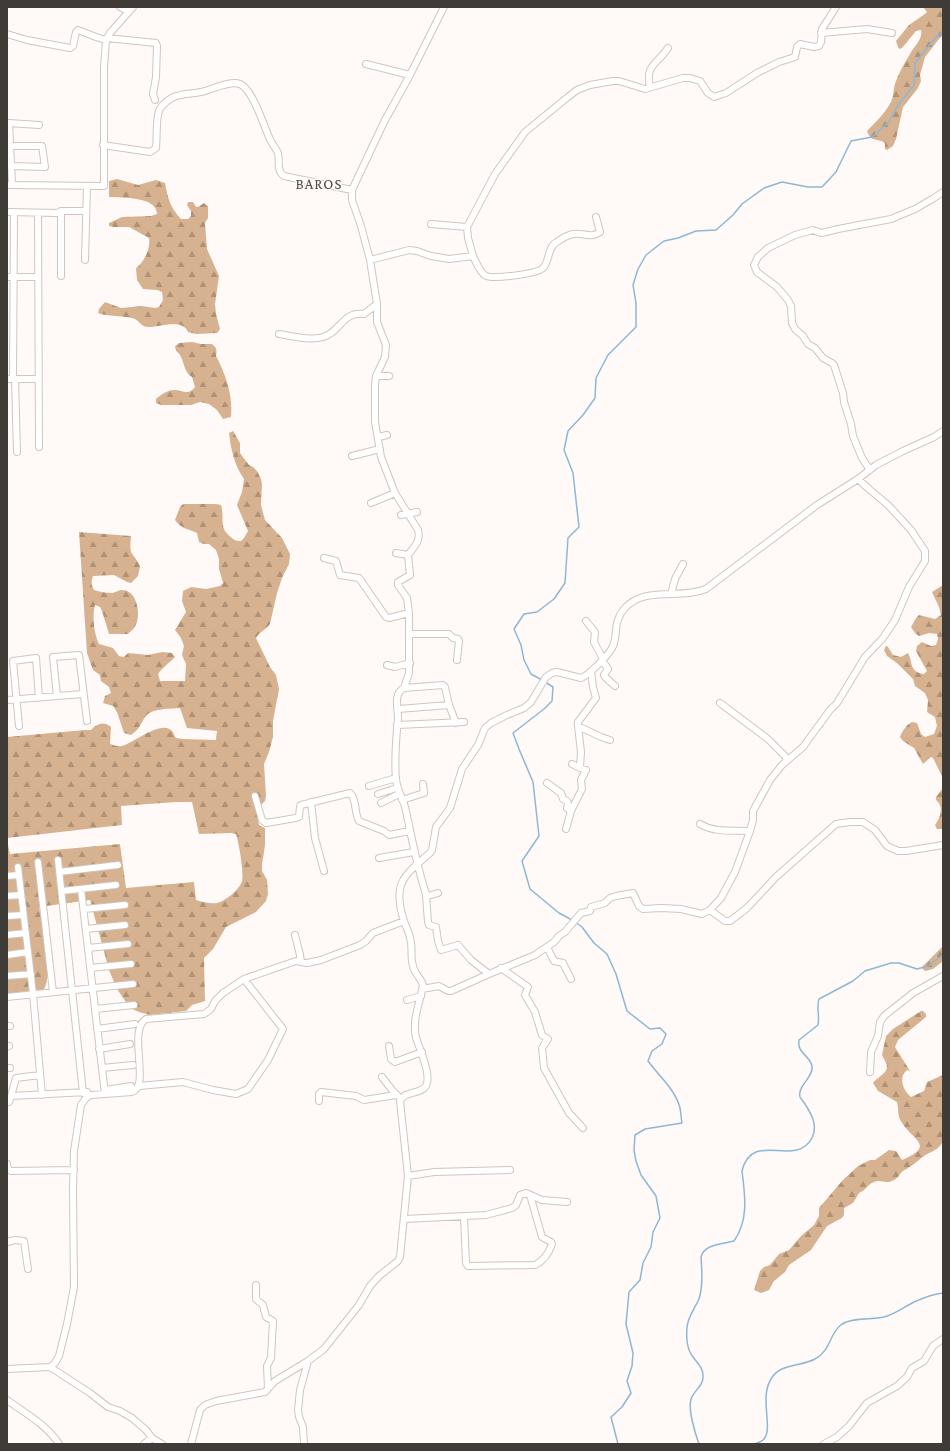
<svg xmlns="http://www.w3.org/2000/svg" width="950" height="1451" font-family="'Crimson Pro',serif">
	<defs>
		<pattern id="forest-firs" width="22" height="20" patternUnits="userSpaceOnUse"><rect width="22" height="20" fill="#d6b290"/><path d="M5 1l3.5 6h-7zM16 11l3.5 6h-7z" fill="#af9276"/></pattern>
	</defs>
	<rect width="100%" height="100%" fill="#fffaf7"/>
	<path fill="url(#forest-firs)" d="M923,7h20v27l-18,23 -5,18 1,6 -3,7 -15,19 -7,32 -3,7 -6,4 -2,-1v-6c-9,-6 -13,1 -18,-12 9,-9 18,-18 24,-29 3,-6 2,-12 4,-18 3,-10 9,-20 15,-30 4,-8 13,-14 11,-24l-5,1 -14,17 -3,1 -1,-2 -2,-6 13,-16 16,-11 2,-2z
		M117,179l21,6 18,-5 9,3c3,16 5,24 16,36h7l3,-3v-5l-4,-6 1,-3h5l3,5h2l6,-4 4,3v12l-3,5 2,26 12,27 -4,28 1,10 4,15 -3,4 -21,1 -8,-2c-5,-14 -29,-5 -40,-5 -6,0 -8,-5 -13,-8 -10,-4 -29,-2 -37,-6l1,-4 6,-7 16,6 21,-2 13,2 4,-1 4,-7 -1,-8 -5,-2 -14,-1 -6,-9 -1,-12c8,-5 15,-21 13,-30l-20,-11h-15l-5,-1v-3l13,-6 29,-1 6,-2c0,-18 -36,-16 -48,-17v-16z
		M192,342l9,2h11c5,4 5,6 4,12 10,19 17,39 15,61l-8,2 -6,-9 -8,-6 -9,-2 -9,3h-30l-5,-2v-4c4,-4 12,-9 18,-9 9,0 14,6 21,-3l-3,-10c-10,-6 -7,-20 -16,-26l-1,-5 4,-3z
		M233,431l7,12v10l9,12 4,2 4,4 4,8 1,5 -1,21 4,15 17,18 8,16 -1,10 -7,14 -5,15 -7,31c-4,6 -11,8 -14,14l14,29 6,8 3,14 -6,32v16l-4,15 -5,12 2,32 -1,5 -9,9 3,15 6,3v17l-3,20v6l5,9 1,14 -2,7 -10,11 -30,15 -13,22 -9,9 1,43 -13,4 -6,6 -36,4 -11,-3 -9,-4 -13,-19 -8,-19 -19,-70 -51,7c3,17 14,69 5,82 -2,3 -5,5 -7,7l-30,1v-157l3,14 110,-10 6,44 68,-6 2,18c7,2 14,4 21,3 9,-2 23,-14 25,-22 2,-8 -3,-38 -6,-47l-5,-1 -32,1 -7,-32h-16l-55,4 1,19 -115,13v-101l78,-7h6c6,-7 13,-9 20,-3l-1,17c4,1 8,3 12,2 12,-3 37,-25 49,-16 2,1 3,5 5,8l7,1 33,1 1,-9 -30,-3 -7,-20c-9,1 -28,0 -34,8 -6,8 -6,13 -15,19l-7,-2 -7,-21 -4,-6 -10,-3 2,-7 6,-3 -2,-6 -8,-6 -1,-6 -7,-5 -6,-17 -8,-121 52,4c-2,22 1,14 9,30l-2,10 -7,7 -4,-1 -13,-7 -21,1c-2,6 -2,9 1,14 6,2 12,3 19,3 3,-1 6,-3 9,-3 15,0 19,24 14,34 -1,4 -5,7 -8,10h-19l-7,-23 -2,-4 -5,-2c-3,11 -1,29 4,39l14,4 6,8 5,1 4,-4 20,2 14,-3 10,1 3,4c-6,6 -12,10 -17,17l2,7h25l1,-17 -4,-9 2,-9 -3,-8 -6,-8 11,-18 -4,-11 1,-10 8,-4 15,2 14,-3 3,-3 -4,-14v-10l-3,-9 -7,-6h-5l-5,-2 -2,-9c-8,-4 -16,-4 -22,-13l5,-13 3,-3h33l5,1c4,14 -3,23 11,33 3,3 5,3 9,3l3,-3 4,-7 -11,-26 5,-13 2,-13c-10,-15 -13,-29 -15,-46z
		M943,585v193l-10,-20 -2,-1 -8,7 -9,-16 -11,-7 -3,-4c2,-6 6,-12 12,-15l5,1 4,11 4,3 9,-3 3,-8 -2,-9 -8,-5 1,-12 -3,-7 -10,-7 -2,-7 -15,-15 -11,-8 -3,-6 2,-4 2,1 5,8 8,2 7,-4c5,9 1,19 16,21l3,-3 -11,-20 1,-5 5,-4 9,4 5,-1 2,-6 -1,-5 -8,-1 -10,3 -4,-3 -4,-6 5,-9 3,-3 16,4 6,-4 -2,-8 -7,-15z
		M943,788v41h-6l-2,-4c6,-9 9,-18 1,-25v-3z
		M943,946v15l-10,8 -8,2 -3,-3 1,-2z
		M921,1011h2l3,3v3l-28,23 -3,7 15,24 -3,-1c-9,7 -4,21 4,27l13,-6 3,-9 16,-7v66c-4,9 -11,10 -19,15 -8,6 -12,10 -21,15 -4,3 -5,8 -11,10 -6,3 -12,-2 -18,1 -6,2 -9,9 -15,11l-6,10 -9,5v7l-2,3 -15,8 -16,24 -22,15 -4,7 -11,9 -5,9 -8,3 -7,-3 6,-19 4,-4 6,-2 9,-11 10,-4 12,-14 13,-11 5,-9v-8l24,-28 15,-14 12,-6h5l14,-10 7,1 6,9c34,-14 11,-20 0,-37 -5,-7 -3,-13 -5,-21l-19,-11 -5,-8c4,-6 18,-11 13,-20 -1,-3 -3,-5 -4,-8l4,-19 7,-7z"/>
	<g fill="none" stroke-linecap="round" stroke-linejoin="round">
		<path stroke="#8eb6d6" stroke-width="1.5" d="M542,680l-11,-6 -7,-14 -3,-15 -7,-16 10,-15 13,-2 17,-13 11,-16 3,-45 11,-11 -6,-54 -9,-23 4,-19 15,-16 12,-17 1,-20 12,-23 28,-28v-24l-3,-18 5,-16 8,-14 18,-14 14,-3 18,-7 20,-1 17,-15 9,-11 22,-16 18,-6 26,5h14l14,-15 15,-31 21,-4 17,-15 9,-17 16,-20 1,-22 20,-25 8,-5
			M545,682l8,5 -1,14 -8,8 -31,24 6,16 14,33 6,54 -17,25 8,28 29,24 13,7
			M575,922l7,5 12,16 13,11 9,20 11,37 23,18 10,-1 6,6 -4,10 -10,7 -4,10c11,15 27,28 32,47 1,5 1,10 2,15l-37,6 -10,6 -1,15 2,11 5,14 15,21 4,22 -7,14 -2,15 -8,16 -3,17 -11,12 -3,32 7,29 -1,13 -5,15 4,12 -9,14 -11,10 7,27
			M699,1444c-4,-11 -11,-34 -8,-45 3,-9 13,-13 12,-24 0,-8 -6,-12 -10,-18 -6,-7 -7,-20 -6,-29 0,-10 8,-20 12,-29 4,-13 3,-28 2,-42 3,-13 22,-13 33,-16 15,-21 11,-46 8,-70 10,-42 53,-2 70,-33 6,-12 0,-23 -7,-34 -1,-2 -4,-5 -5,-7 -3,-11 14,-20 12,-31 -3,-12 -15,-12 -13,-26l19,-15c2,-9 -2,-18 1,-26l34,-18 12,-10 26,-8h8l18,6 11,-3 15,-11
			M755,1444c2,-1 6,-2 8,-4 12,-11 -6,-44 10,-64 9,-12 29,-10 42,-17 16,-8 14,-26 27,-35 11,-7 30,-4 42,-7 12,-3 20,-10 30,-15 9,-4 19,-8 29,-9"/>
		<defs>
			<path id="minor" d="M120,7l9,5
				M821,33l46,-4 25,4
				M7,34l20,6 43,8 3,-2 3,-14 2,-2 18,7 10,3
				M107,38l49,5 1,3 -1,31 -3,17 2,6
				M366,64l44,11
				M650,87c-5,-23 7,-22 18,-39
				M103,145l47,7 6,-4c1,-9 0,-29 3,-37 2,-6 12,-14 18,-15 8,-3 16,-2 24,-4 10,-2 29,-12 39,-8 13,6 23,40 29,53 2,6 7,11 9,16 2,9 -2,17 6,23l68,14
				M10,146h32l3,21 -34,-1
				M7,185l97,1v-118l2,-28 4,-7 23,-26
				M12,185l-3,-62 30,2
				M7,212l50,1 4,-2h25
				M38,213l1,234
				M431,224l36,3
				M473,256l-5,-18 -1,-11 28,-53 30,-42 43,-35 9,-7 13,-5 23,-4h6l26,8 38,-11h7l10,3 8,12 6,4 12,-4 31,-20 22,-11 16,-5 2,-10 3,-3 14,3 5,-1 2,-4 1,-13 14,-22
				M85,260l2,-74
				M370,260l39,-10 8,1 14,5 18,3 24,-3c3,6 7,17 13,20 9,3 51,-2 57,-8 7,-7 4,-21 14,-26 4,-3 11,-7 16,-8 10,-2 18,5 27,-2l-4,-15
				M61,276v-65
				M7,277h31
				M279,334c13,2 31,7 44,3 17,-4 19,-26 41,-23l13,-10
				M376,376h13
				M7,379h31
				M13,379l1,-167
				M15,379l2,73
				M379,437l8,-2
				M352,456l28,-7
				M870,470l-8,-12 -9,-22 -2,-12 -7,-22 -1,-9 -9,-28 -2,-2 -9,-5 -8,-10 -7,-4 -5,-8 -8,-7 -3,-6 -1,-17 -3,-6 -11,-13 -20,-15 -3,-7 4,-8 10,-9 27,-13 18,-5 8,3 5,-1 12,-3 53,-10 24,-10 19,-11 9,-6
				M371,503l24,-10
				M401,515l16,-3
				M396,553l12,2
				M324,558l12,3 4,14 19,3 27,39 3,1 20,-5
				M671,594l4,-15 8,-15
				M586,621l9,11 -1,10 9,17
				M410,634h39l4,4 5,1 1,2 -2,19
				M602,660l6,9 -4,6 1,2 10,9
				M387,665l8,2 15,-4
				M404,688l39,-3 2,2 4,18 7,18
				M57,696l-4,-39 26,-2 8,66
				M7,700l76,-6
				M720,703l48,36 17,17 2,5
				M398,709l51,-4
				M397,725l67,-3
				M19,726l-6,-65 23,-3 3,40
				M578,726v-4l18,-24 -3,-11 -2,-15
				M572,764l8,4 1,-16 -3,-26 23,11 9,3
				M547,783l14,10 2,6 4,2 1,3 -1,4 4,3
				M369,786l27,-8
				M378,794l19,-6
				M255,796l7,24 4,3 30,-5 3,-1 1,-11 1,-1 49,-12c7,6 4,20 9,28l25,10 5,4 21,-4
				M402,800l22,-7 -1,-9
				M311,802l4,36 9,33
				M381,803l18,-9
				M700,824c15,9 33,6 50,7
				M566,829l5,-18 11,-22 -1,-9 5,-10 -6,-2
				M379,858l35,-6
				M58,860l25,233
				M38,862l15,130
				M18,867l15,127 9,101
				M59,872l59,-7
				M7,876l11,-1
				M81,889l24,205
				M62,891l54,-6
				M438,893l-10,3 -2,-2c-9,-27 -14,-55 -20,-83 -2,-11 -9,-20 -10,-32 -2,-20 0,-40 2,-61 0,-10 -5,-24 6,-30l5,-15v-60l-2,-15 -9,-13v-3l12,-7 -2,-20c6,-8 13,-14 10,-25l-23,-37 -14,-36 -6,-35v-37l1,-9 9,-19 1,-12 -9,-23v-18l-7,-44 -9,-34 -9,-26v-10l32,-68 26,-47 34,-68
				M7,896l14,-1
				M426,896l2,26 1,3 7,2 2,14 3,9 17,-5 13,15 18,14
				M84,909l41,-4
				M710,910l15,11h5l17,-13 29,-31 60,-53 14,-2h13l12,8 12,16 11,5h8l37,-6
				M7,916l16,-1
				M86,929l39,-4
				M7,935l19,-2
				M295,935l5,20 1,7
				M547,947l7,14 9,2 8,16
				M88,948l40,-4
				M7,955l21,-3
				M90,968l41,-4
				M501,968l27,19 -3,8 10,17 7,23 6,4 -6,9 2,20 25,45 14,15
				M7,976l24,-2
				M422,989l17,-3 9,5h3l38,-17 46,-19 19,-13 5,-6 6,-4 16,-19 9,-2 1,-4 14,-4 5,-5 6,-2 17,-3 6,13 4,3 18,-1 20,1 21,5 8,-4 11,-12 14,-26 15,-41 3,-11v-9l17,-31 12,-15 21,-18 27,-37 7,-7 28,-46 18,-19 12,-18 14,-33 16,-26v-10l-14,-21 -23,-25 -18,-15 -12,-11
				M7,997l126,-13
				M407,1000l14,-4
				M95,1009l39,-4
				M7,1026h3
				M97,1029l38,-5
				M389,1046l2,13 4,3 27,-10
				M7,1047l2,-1
				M99,1049l31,-5
				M7,1068h3
				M102,1068l31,-3
				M870,1072l1,-20 7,-16 2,-14 4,-6 29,-23 30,-17
				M382,1077l10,13 6,6
				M139,1086l44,-4 30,8 23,4 12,-5 20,-29 15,-31 -39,-50
				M106,1090l25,-4
				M11,1096l5,-18 24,-3
				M319,1101v-7l2,-2 35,4 8,4 32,-5
				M7,1102h2l2,-6 76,-4
				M7,1164l1,5 3,2 63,-1
				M408,1176l26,-4 76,-2
				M464,1217l2,46 2,3 67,-1c8,-4 14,-12 17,-21l-1,-2 -9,-5 -12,-42
				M404,1219l82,-4 26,-7 4,-3 4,-10 6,-2 16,7 25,2
				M7,1242l8,-2 9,1 4,28
				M256,1285v14l7,6 3,12 7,4 -2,37 -4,8 1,22
				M50,1367l40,26 18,14 12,4 12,7 14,12 6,8
				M7,1369l43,-2 5,-4 4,-7 8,-32 7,-37 -1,-98 1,-38 7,-46 5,-7 5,-3 41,-3c19,-5 -5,-62 14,-73l58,-5 7,-5 4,-8 8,-8 21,-14 52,-18 11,2 14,-3 39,-15 6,-4 7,-8 31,-12
				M7,1400c18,13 40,25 52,44
				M144,1444l8,-6 10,6
				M191,1444l9,-34 5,-5 11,-4 49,-9 10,-11 33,-20 16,-12 35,-44 11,-19 9,-10 19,-15 2,-4 8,-81 -8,-75c5,-11 20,-6 26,-15 6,-12 -7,-37 -10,-49 -4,-17 4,-35 7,-52 -2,-7 -9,-12 -10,-19 -3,-9 0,-19 -3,-28 -1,-6 -4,-11 -6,-17 -12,-37 -1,-45 26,-68l2,-3 4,-23 14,-19 12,-39 16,-24 7,-17 6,-5 16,-8 17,-7 7,-6 15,-25 6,-4 5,-1 24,6c7,-2 29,-24 32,-32 5,-12 0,-24 11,-37 21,-24 56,-9 82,-20l111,-84 41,-26 18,-14 27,-14 31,-14 9,-6
				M304,1444l-1,-17 -4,-10 -1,-7 2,-20 8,-29
				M824,1444l13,-7 12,-11 18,-23 30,-17 10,-9 5,-9 12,-7 9,-15 10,-7"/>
		</defs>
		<use href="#minor" stroke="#d0c6bd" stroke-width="8"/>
		<use href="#minor" stroke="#fff" stroke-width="6"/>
	</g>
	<g text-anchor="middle" stroke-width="3" stroke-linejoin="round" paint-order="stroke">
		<g font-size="15" letter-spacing="1" fill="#554d45" stroke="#fffaf7">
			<text x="319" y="189">BAROS</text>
		</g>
	</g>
	<rect width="950" height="1451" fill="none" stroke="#3f3b37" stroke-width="16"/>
</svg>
